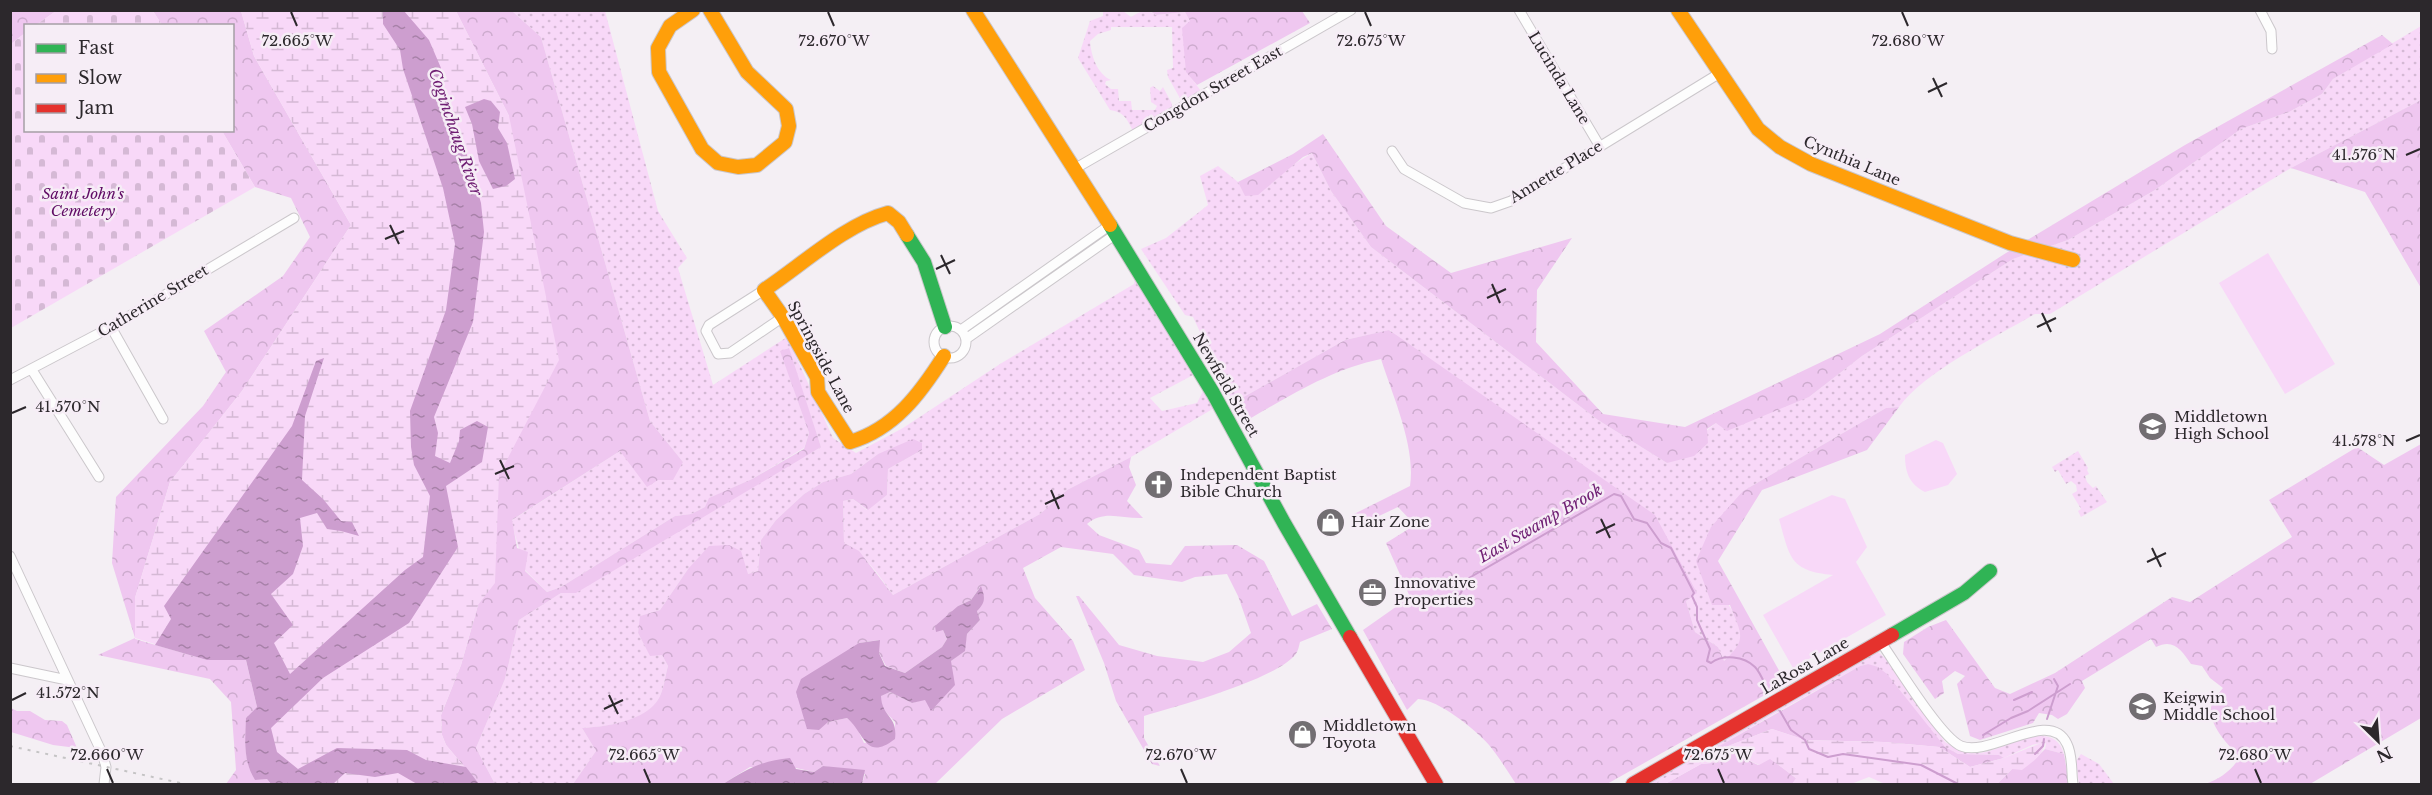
<svg xmlns="http://www.w3.org/2000/svg" width="2432" height="795" font-family="'Libre Baskerville',serif">
	<defs>
		<pattern id="grass-dots" width="8" height="8" patternUnits="userSpaceOnUse" patternTransform="scale(1.5)"><rect width="8" height="8" fill="#f8d8f8"/><path d="M2 2h.1M6 6h.1" fill="none" stroke="#d5b9d5" stroke-width="1.8" stroke-linecap="round"/></pattern>
		<pattern id="forest-crowns" width="20" height="18" patternUnits="userSpaceOnUse" patternTransform="scale(1.5)"><rect width="20" height="18" fill="#efc7f0"/><path d="M2 6a3 3 0 1 1 6 0M12 15a3 3 0 1 1 6 0" fill="none" stroke="#cdabce"/></pattern>
		<pattern id="wetland-marsh" width="20" height="14" patternUnits="userSpaceOnUse" patternTransform="scale(1.5)"><rect width="20" height="14" fill="#f8d8f8"/><path d="M1 5h8M5 5V1M11 12h8M15 12V8" fill="none" stroke="#d5b9d5"/></pattern>
		<pattern id="cemetery-stones" width="16" height="16" patternUnits="userSpaceOnUse" patternTransform="scale(1.5)"><rect width="16" height="16" fill="#f8d8f8"/><path d="M2 7V4a2 2 0 0 1 4 0v3zM10 15v-3a2 2 0 0 1 4 0v3z" fill="#d5b9d5"/></pattern>
		<pattern id="water-ripples" width="26" height="14" patternUnits="userSpaceOnUse" patternTransform="scale(1.5)"><rect width="26" height="14" fill="#cd9ecf"/><path d="M2 4q2-2 4 0t4 0M15 11q2-2 4 0t4 0" fill="none" stroke="#a781a8"/></pattern>
	</defs>
	<rect width="100%" height="100%" fill="#f4eff4"/>
	<path fill="url(#grass-dots)" d="M512,11h93l53,200 29,47 -9,10 35,117 74,-48 46,101 23,15 47,-25 97,-64 134,-80 1,-7 60,97 -45,24 12,13 35,-8 7,-14 12,18 -85,50 -64,33 -27,24 -147,81c-15,-21 -27,-40 -49,-52l-1,-42 10,-2 14,11 20,-15 1,-26 34,-19 -44,4 -27,20 -28,8 -19,12 -28,26 -15,20 -3,31 -10,3 -60,-5 -28,41 -19,6 -3,17 12,22h12l6,11c-3,10 -4,23 -9,32 -11,23 -54,29 -77,30l14,23 -23,33h-78l-19,-36 29,-69 14,-59 42,-27 260,-146 -33,-99 -7,4 28,81 -5,15 -52,31 -42,19 -5,9 -14,7 -16,2 -114,71 -14,5 -22,-22 -14,-49 109,-70 63,11 -33,-41 -109,-384z
		M1103,11h20l8,6c10,-6 15,-9 25,-2l29,-3 5,9 -4,50 15,20 -17,10 -3,-1 -13,-23 -1,-7 6,-2 -1,-41h-61v3l-13,4 -8,7c1,14 7,33 21,39l-5,1 -1,3 6,5h7l1,12h12l1,9h23l2,-4 -6,-4 -1,-14 3,-2 7,5 3,-4 9,17v4l-39,23c-6,-12 -9,-19 -23,-21l-32,-52 12,-37 13,-5z
		M2421,26v74l-130,68 -241,146h-15c-39,23 -111,58 -136,93l-13,1 -143,83 -47,70c14,18 56,64 41,87 -3,5 -9,9 -14,14l-5,-15 -23,-15 -9,-31 -296,-271 -45,10 -112,63 -40,-86 -8,-2 -44,-66 25,-11 42,-33 -8,-29 18,-10 20,16 7,13 67,-42 19,38 40,56 227,173 69,43 49,-40 93,-26 53,-41 151,-97 55,-19 87,-50 86,-61 48,-17 33,-18 11,-15z
		M2078,451l10,17 -1,2 2,4 -4,2 2,6 6,6 3,-2 11,16 -26,15 -3,-6 3,-2 -9,-15 5,-3 -1,-6 -5,-4 -5,3 -8,-14 -3,2 -3,-5z
		M1873,652h5l8,7 59,83c11,7 21,12 35,11 24,-2 73,-38 84,1l-19,-5 1,-5 -4,-6 -1,5 -9,2 -28,13 -5,-3 -41,-1 -14,-7 -76,-83 -8,2 -79,44 -126,74h-11z
		M2081,754l18,10 15,20h-35l-3,-23z"/>
	<path fill="url(#forest-crowns)" fill-rule="evenodd" d="M11,11h45l-20,14 -10,1 -1,7 -14,11z
		M153,11h88l13,45 97,169 -109,166 -72,91 -35,116v41l72,21h39l11,47 10,72 4,5h-45l10,-14 -5,-68 -21,-23 -112,-24 37,-17 -23,-75 4,-66 87,-91 23,-34 -22,-41 79,-55 27,-39 -19,-39 -36,-11 -33,-56 10,-1v-104l-70,-1z
		M456,11h56l29,26 109,384 33,41 -10,18h-15l-11,7 -27,-36 -108,69 5,28 11,4 -3,19 22,21 14,-5 114,-71 16,-2 14,-7 4,-9 43,-19 52,-30 5,-16 -29,-82 9,-3 32,99 -245,146h-15l-42,27 -14,59 -29,69 19,36h-16l-33,-39 -4,-10 -1,-20 20,-50 17,-60 31,-489z
		M1150,11h152l8,12 -113,62 -11,-13 -4,-44 8,-7 -5,-9 -29,3z
		M2382,35l11,9 -60,35 -11,15 -33,18 -48,17 -86,61 -87,50 -55,19 -151,97 -53,41 -82,34 -11,-8 -9,6 1,14 -14,13 -27,7 -69,-43 -227,-173 -40,-56 -19,-38 -9,4 -45,38 -13,1 -7,-14 55,-28 30,-20 63,92 65,47 121,-35 -35,52 -1,52 67,72 82,13 195,-93 126,-81 179,-108z
		M2421,100v188l-56,-96 -74,-24z
		M1389,330l266,185 42,78 -11,8 9,31 23,15 6,14c24,-22 17,-27 6,-56h-18l-16,-44 15,-34 32,-36 143,-83 13,-1 -32,43 -105,40 -44,71 68,122 -179,101h-91c-8,-12 -17,-27 -27,-39 -14,-16 -50,-45 -71,-46l-11,11 -44,-80 47,-33 -24,-54 29,-18 -17,-18 -38,18 -6,-11 56,-28c6,-39 -17,-89 -29,-127 -49,10 -92,37 -135,62l-13,-18 112,-63z
		M913,439l9,4v7l-34,19 -1,26 -19,15 -15,-11 -10,2 1,42 15,8 34,44 147,-81 27,-24 64,-33 -2,10 7,18 -9,16 16,17c-21,1 -39,-9 -56,6l12,11 40,15 7,13 25,2 14,-19 52,-1 27,16 28,55 25,-12 15,25 -32,13c-1,4 -2,10 -5,13 -21,25 -117,51 -151,61v22l16,28 -8,-2 -36,-63 -12,-38 -28,-67h3l40,49 38,11 46,6 26,-10 22,-19 -13,-37 -11,-22 -32,3 -13,5 -48,-7 -21,-21 -52,-7 -38,21 12,30 38,43 12,29 -83,49 -67,65h-73l3,-10 -42,-8 -9,6 -18,-4 -46,-1 -27,17h-150l23,-33 -14,-23c22,-1 65,-7 77,-30 5,-9 6,-22 9,-32l-6,-11 -12,1 -12,-23 2,-17 20,-6 28,-41 21,-23 20,-1 12,6 7,23 10,-3 3,-31 15,-20 28,-26 19,-12 28,-8 27,-20zM980,587l-3,24 3,9 -13,14 -3,17 -13,10 -23,43 -3,-5 -13,4 -22,-11 -10,4 2,12 13,14v17l-31,4 -8,-17 -9,-8 -19,4 31,-79 20,-3v13l7,13 19,7 37,-26 5,-8 -4,-9 15,-24 13,-6z
		M2421,444v274l-111,66h-105c15,-5 26,-13 35,-27 -13,-13 -38,-38 -26,-58 3,-4 6,-7 9,-11l-13,-10 -8,-12 -11,-2c-9,-13 -17,-26 -35,-17l-5,-8 -69,42 3,7 -18,26 -9,5 -6,-4 -13,-2 -6,10 -53,17 -10,-4 -13,-52 8,-8 -10,-5 -13,10 2,12 -9,6 -32,-45 1,-12 24,-15 18,-7 49,68 15,6 45,-21 117,-76 18,5 102,-65 -23,-37 88,-53 27,18z
		M1868,664l10,3 9,7 58,73 13,7 41,1 5,3 -34,9 -31,-20 -55,-5 -79,-2 -33,-11 -72,28 160,-91z
		M11,708l6,3h13l15,9 17,1 5,4 10,23 -24,-3 -42,-13z
		M2045,749l19,5 5,30h-72l15,-15 23,-10z
		M1728,754h7l23,11 12,-7 27,21 -5,5h-127l36,-20 20,-2z"/>
	<path fill="url(#wetland-marsh)" d="M241,11h215l53,105 50,244 -60,115 -4,108 -17,22 -17,60 -20,50 1,20 4,10 33,39h-208l-4,-5 -12,1c-12,-19 -10,-40 -9,-62l11,-11 -11,-47h-39l-72,-22v-40l35,-116 72,-91 109,-166 -97,-169z
		M1772,729l34,11 78,2 55,5 31,20 34,-9 37,-15 1,-5h4c-3,18 -9,20 -24,32l-10,-1 -15,15h-112l-16,-7 -18,7h-59l4,-6 -26,-19 -11,6 -24,-11h-7l-6,8 -21,2 -36,20h-10l45,-27z"/>
	<path fill="url(#cemetery-stones)" d="M56,11h97l9,14h-126z
		M25,33l1,97 196,1 33,56 -244,141v-284z"/>
	<path fill="#f8d8f8" d="M2268,253l67,111 -50,30 -66,-111z
		M1936,440l7,3 14,31 -9,11 -23,7c-16,-8 -20,-20 -20,-37z
		M1832,495l13,4 22,48 -11,15 30,53 -93,53 -30,-53 70,-40c-43,-4 -43,-17 -54,-56z"/>
	<path fill="url(#water-ripples)" d="M383,11h21l25,29 12,28 -3,16 10,20 20,54 13,45 3,29 -11,90 -39,95 4,16 -3,23 15,7 9,-22 1,-11 17,-9 11,6 -6,35 -36,24 12,61 -49,76 -86,55 -52,50 6,24 21,17 39,-21 70,2 19,10 40,7 13,17h-62l-19,-11 -23,4 -30,-4 -12,11h-62l-4,-5 -12,1c-12,-19 -10,-40 -9,-62l11,-11 -11,-47h-39l-52,-15 16,-26 -7,-13 128,-180 24,-65 8,-3 -19,58 -3,64 21,19 18,22 11,1 7,14 -18,-5 -14,-2 -10,-16 -17,5 3,28 -10,28 -22,20 22,31 -19,18 16,31 115,-104 18,-13 7,-61 -16,-31 -3,-18 -1,-36 36,-101 9,-66 -12,-56 -40,-119 -3,-19 -17,-26z
		M484,99l7,2 9,11 -2,16 9,15 8,36 -9,7 -13,3 -14,-28 -7,-37 -7,-17z
		M981,586c4,11 5,16 -4,25l3,9 -13,14 -2,17 -14,10 4,24 -24,26 -6,-11 -13,3 -22,-11 -9,4c1,22 17,19 14,43 -30,23 -30,-6 -48,-21l-19,4 -9,8 -12,-1 -11,-37 5,-13 58,-36 21,-3 -1,13 6,13 20,7 37,-26 5,-8 -4,-9 -7,2 -1,-6 23,-20 13,-6z
		M790,758l6,11 18,3 9,-6 42,4 -3,14h-139c24,-15 38,-23 67,-26z"/>
	<g fill="none" stroke-linecap="round" stroke-linejoin="round">
		<path stroke="#cd9ecf" stroke-width="2" d="M1459,596l10,-18 145,-84 7,2 13,23 13,4 14,20 10,5 23,45 -2,3 5,11v13l13,29 -3,12 4,2c12,-9 33,-7 44,4 6,6 10,18 14,26
			M2014,700l18,-8
			M1780,711l11,19 14,10 4,9 19,8 15,-3 78,11 37,19
			M2047,719l11,-33 -4,-7
			M1983,735l28,-17 17,-7 42,-27
			M2035,754l8,-8 1,-7"/>
		<defs>
			<path id="street" d="M1519,10l80,135
				M2260,10l11,21 1,18
				M1392,151l12,18 60,34 27,5 20,-7 209,-128
				M1076,168l275,-158
				M764,290l-55,35 -3,6 12,23 12,-1 53,-36
				M934 342a16 16 0 1 1 32 0a16 16 0 1 1-32 0Z
				M111,327l52,92
				M961,330l149,-105
				M966,339l150,-105
				M32,370l67,107
				M10,380l101,-53 183,-109
				M10,556l92,197 4,14 -2,17
				M1880,641c15,21 60,96 81,105 29,12 89,-39 106,-2 6,12 4,27 6,40
				M10,668l57,12"/>
			<path id="fast" d="M1110,225l103,168 71,130 66,114
				M907,235l17,27 21,65
				M1892,635l72,-42 26,-22"/>
			<path id="slow" d="M693,10l-23,16 -12,22 1,24 43,77 16,14 20,4 19,-2 28,-23 4,-16 -3,-17 -39,-37 -37,-62
				M973,10l137,215
				M1678,10l80,119 22,18 31,17 199,79 63,17
				M907,235l-8,-13 -11,-9c-44,12 -86,52 -124,77l19,27 34,60 1,15 32,50c44,-13 70,-48 94,-86"/>
			<path id="jam" d="M1350,637l86,147
				M1633,784l259,-149"/>
		</defs>
		<use href="#street" stroke="#cbc7cb" stroke-width="11"/>
		<use href="#fast" stroke="#cbc7cb" stroke-width="16"/>
		<use href="#slow" stroke="#cbc7cb" stroke-width="16"/>
		<use href="#jam" stroke="#cbc7cb" stroke-width="16"/>
		<use href="#street" stroke="#fdfdfd" stroke-width="9"/>
		<use href="#fast" stroke="#30b455" stroke-width="14"/>
		<use href="#slow" stroke="#ff9f0a" stroke-width="14"/>
		<use href="#jam" stroke="#e5322d" stroke-width="14"/>
		<path stroke="#c5c4c5" stroke-width="2" stroke-dasharray="3 6" stroke-linecap="butt" d="M10,746l175,38"/>
	</g>
	<path fill="none" stroke="#2c282c" stroke-width="2" d="M291,12l6,14M828,12l6,14M1365,12l6,14M1902,12l6,14M1933,78l9,19M1928,92l19,-9M2406,155l14,-6M390,225l9,19M385,239l19,-8M941,255l9,19M936,269l19,-9M1492,284l8,19M1487,298l19,-9M2042,313l9,19M2037,327l19,-9M12,413l14,-6M2406,441l14,-6M500,460l9,19M495,474l19,-8M1051,490l8,19M1045,504l19,-9M1601,519l9,19M1596,533l19,-9M2152,548l9,19M2147,562l19,-9M609,695l9,19M12,700l14,-7M604,709l19,-9M107,769l6,14M644,769l6,14M1181,769l6,14M1718,769l6,14M2255,769l6,14"/>
	<defs>
		<symbol id="school-disc" viewBox="-11 -11 22 22"><circle r="9.5" fill="#726e72" stroke="#f6edf6"/><path d="M0-5L7-2L0 1L-7-2ZM-4 1L0 2.5L4 1V4Q0 6-4 4Z" fill="#fff"/></symbol>
		<symbol id="church-disc" viewBox="-11 -11 22 22"><circle r="9.5" fill="#726e72" stroke="#f6edf6"/><path d="M-1.2-6h2.4v3.5h3.3v2.4h-3.3V6h-2.4V-.1h-3.3v-2.4h3.3Z" fill="#fff"/></symbol>
		<symbol id="shop-disc" viewBox="-11 -11 22 22"><circle r="9.5" fill="#726e72" stroke="#f6edf6"/><path d="M-5-2.5h2.3a2.7 3.5 0 0 1 5.4 0H5L5.5 6h-11ZM-1.5-2.5h3a1.5 2.3 0 0 0-3 0Z" fill="#fff"/></symbol>
		<symbol id="office-disc" viewBox="-11 -11 22 22"><circle r="9.5" fill="#726e72" stroke="#f6edf6"/><path d="M-6-3h4V-5.5h4V-3h4V5H-6ZM-1-4.5V-3h2v-1.5ZM-6 0V1H6V0Z" fill="#fff"/></symbol>
	</defs>
	<g fill-rule="evenodd">
		<use href="#school-disc" x="2136" y="410" width="33" height="33"/>
		<use href="#church-disc" x="1142" y="468" width="33" height="33"/>
		<use href="#shop-disc" x="1314" y="506" width="33" height="33"/>
		<use href="#office-disc" x="1356" y="576" width="33" height="33"/>
		<use href="#school-disc" x="2126" y="690" width="33" height="33"/>
		<use href="#shop-disc" x="1286" y="718" width="33" height="33"/>
	</g>
	<g text-anchor="middle" stroke-width="5" stroke-linejoin="round" paint-order="stroke">
		<g font-size="15" fill="#2c282c" stroke="#f6edf6">
			<text transform="translate(1559 78) rotate(59)" y="5">Lucinda Lane</text>
			<text transform="translate(1213 89) rotate(-30)" y="5">Congdon Street East</text>
			<text transform="translate(1852 161) rotate(23)" y="5">Cynthia Lane</text>
			<text transform="translate(1556 172) rotate(-31)" y="5">Annette Place</text>
			<text transform="translate(153 301) rotate(-31)" y="5">Catherine Street</text>
			<text transform="translate(821 357) rotate(62)" y="5">Springside Lane</text>
			<text transform="translate(1226 385) rotate(60)" y="5">Newfield Street</text>
			<text transform="translate(1805 666) rotate(-30)" y="5">LaRosa Lane</text>
		</g>
		<g font-size="15" font-style="italic" fill="#600c65" stroke="#f6edf6">
			<text x="83" y="199">Saint John's<tspan x="83" dy="17">Cemetery</tspan></text>
		</g>
		<g font-size="15" fill="#2c282c" stroke="#f6edf6" text-anchor="start">
			<text x="2174" y="422">Middletown<tspan x="2174" dy="17">High School</tspan></text>
			<text x="1180" y="480">Independent Baptist<tspan x="1180" dy="17">Bible Church</tspan></text>
			<text x="1351" y="527">Hair Zone</text>
			<text x="1394" y="588">Innovative<tspan x="1394" dy="17">Properties</tspan></text>
			<text x="2163" y="703">Keigwin<tspan x="2163" dy="17">Middle School</tspan></text>
			<text x="1323" y="731">Middletown<tspan x="1323" dy="17">Toyota</tspan></text>
		</g>
		<g font-size="16" font-style="italic" fill="#702074" stroke="#f6edf6">
			<text transform="translate(456 132) rotate(71)" y="6">Coginchaug River</text>
			<text transform="translate(1540 523) rotate(-30)" y="6">East Swamp Brook</text>
		</g>
	</g>
	<g font-size="15" text-anchor="middle" fill="#2c282c" stroke="#f6edf6" stroke-width="5" stroke-linejoin="round" paint-order="stroke">
		<text x="297" y="46">72.665°W</text>
		<text x="834" y="46">72.670°W</text>
		<text x="1371" y="46">72.675°W</text>
		<text x="1908" y="46">72.680°W</text>
		<text x="2364" y="160">41.576°N</text>
		<text x="68" y="412">41.570°N</text>
		<text x="2364" y="446">41.578°N</text>
		<text x="68" y="698">41.572°N</text>
		<text x="107" y="760">72.660°W</text>
		<text x="644" y="760">72.665°W</text>
		<text x="1181" y="760">72.670°W</text>
		<text x="1718" y="760">72.675°W</text>
		<text x="2255" y="760">72.680°W</text>
	</g>
	<rect width="2432" height="795" fill="none" stroke="#2c282c" stroke-width="24"/>
	<rect x="24" y="24" width="210" height="108" fill="#f6edf6" stroke="#a59ea5" stroke-width="1.5"/>
	<rect x="36" y="44" width="30" height="9" fill="#30b455" stroke="#a59ea5" stroke-width="1.5"/>
	<text x="78" y="54" font-size="18" fill="#2c282c">Fast</text>
	<rect x="36" y="74" width="30" height="9" fill="#ff9f0a" stroke="#a59ea5" stroke-width="1.5"/>
	<text x="78" y="84" font-size="18" fill="#2c282c">Slow</text>
	<rect x="36" y="104" width="30" height="9" fill="#e5322d" stroke="#a59ea5" stroke-width="1.5"/>
	<text x="78" y="114" font-size="18" fill="#2c282c">Jam</text>
	<g transform="translate(2378 741) rotate(155)" stroke="#f6edf6" stroke-width="4.5" paint-order="stroke">
	<path d="M0-4.5L10 22L0 15L-10 22Z" fill="#2c282c"/>
	<text y="-9" font-size="16" font-weight="bold" text-anchor="middle" fill="#2c282c">N</text>
	</g>
</svg>
